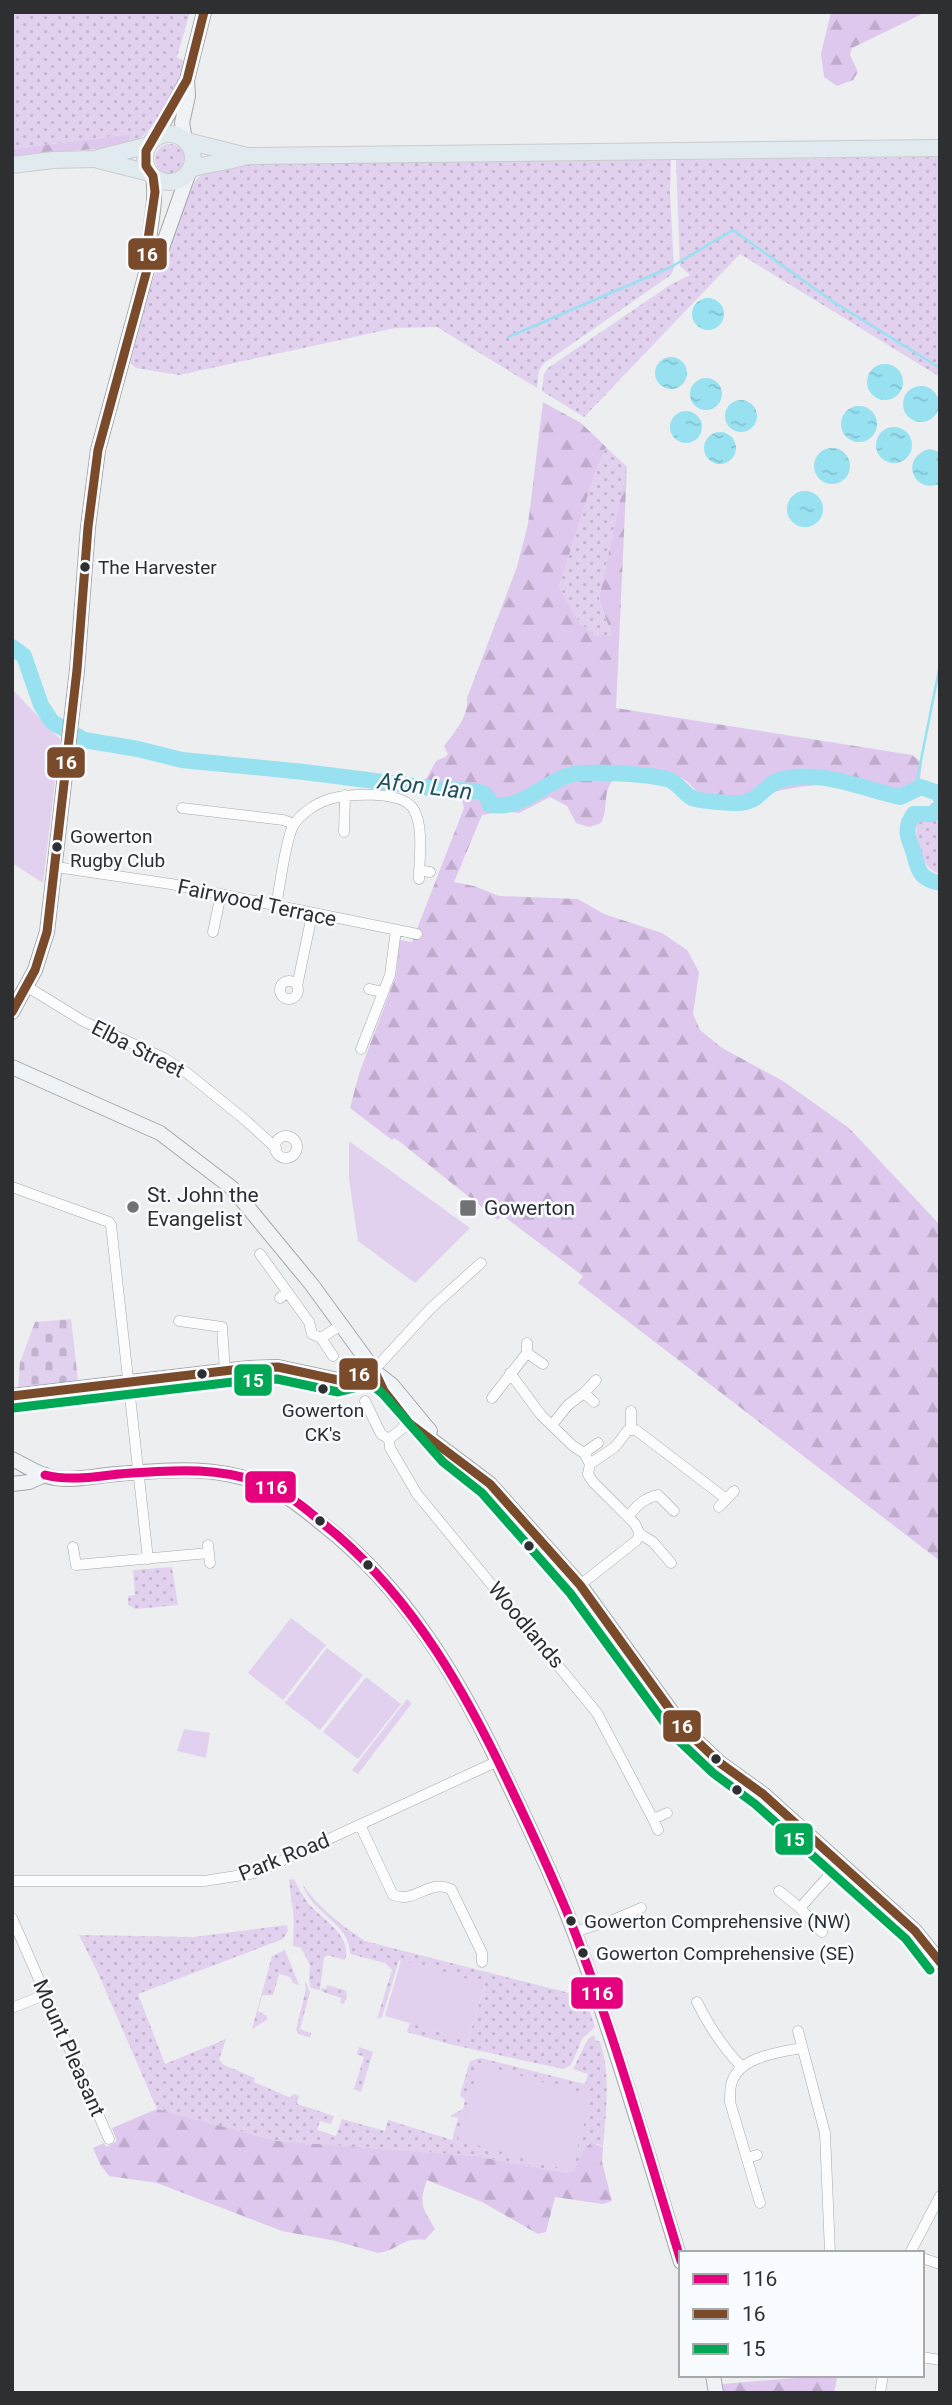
<svg xmlns="http://www.w3.org/2000/svg" width="952" height="2405" font-family="Roboto,sans-serif">
	<defs>
		<pattern id="grass-dots" width="8" height="8" patternUnits="userSpaceOnUse" patternTransform="scale(1.75)"><rect width="8" height="8" fill="#e2d0ef"/><path d="M2 2h.1M6 6h.1" fill="none" stroke="#c2b3cd" stroke-width="1.8" stroke-linecap="round"/></pattern>
		<pattern id="forest-firs" width="22" height="20" patternUnits="userSpaceOnUse" patternTransform="scale(1.75)"><rect width="22" height="20" fill="#dec8ed"/><path d="M5 1l3.5 6h-7zM16 11l3.5 6h-7z" fill="#bfaccc"/></pattern>
		<pattern id="cemetery-stones" width="16" height="16" patternUnits="userSpaceOnUse" patternTransform="scale(1.75)"><rect width="16" height="16" fill="#e2d0ef"/><path d="M2 7V4a2 2 0 0 1 4 0v3zM10 15v-3a2 2 0 0 1 4 0v3z" fill="#c2b3cd"/></pattern>
		<pattern id="water-ripples" width="26" height="14" patternUnits="userSpaceOnUse" patternTransform="scale(1.75)"><rect width="26" height="14" fill="#97e1f1"/><path d="M2 4q2-2 4 0t4 0M15 11q2-2 4 0t4 0" fill="none" stroke="#82c1cf"/></pattern>
	</defs>
	<rect width="100%" height="100%" fill="#eceef0"/>
	<path fill="url(#grass-dots)" d="M12,12h178l-13,45 8,4c-7,25 -34,83 -62,86l7,-13 -118,15z
		M155 159a15 15 0 1 1 30 0a15 15 0 1 1-30 0Z
		M940,157v220l-200,-123 -156,163 -42,-26 2,-17 4,-6 122,-83 20,-10 -10,-9 -4,-106z
		M671,159l-1,34 4,75 -3,7 -128,89 -4,6 -2,18 -100,-61 -42,1 -216,47 -43,-7 -6,-5 21,-79 44,-103c17,-19 44,-16 68,-18z
		M606,447l21,20 -28,132 13,38 -18,-2 -14,-12 -21,-36 35,-111z
		M940,815v59c-20,-6 -26,-34 -23,-52z
		M172,1567l6,38 -42,4 -8,-4v-9l7,-1 -2,-25z
		M294,1879c4,8 8,16 14,24 13,16 45,32 37,57l-18,-5 -3,3 -4,32 -9,-2 -2,-9 1,-14 -9,-17 -8,-2 1,-27 -5,-39z
		M303,1885c17,24 38,40 62,56l220,56 10,30 -13,12 -11,26 -8,4 -114,-25 -42,-12 3,-9 58,17 17,-55 -86,-25 -17,57 -5,2 15,-49 -7,-7 -35,-9c1,-30 -39,-41 -47,-69z
		M287,1925l1,6 -5,8 -145,55 27,70 61,-25 -7,21 3,2v2l33,14 -1,4 37,16 2,-4 6,2 -2,8 37,12 -3,8 -11,-3 -3,9 19,6 6,-17 43,12 3,-11 64,20 6,-22 -8,-2 13,-7 2,-9 -5,-5 10,-34 11,-3 104,26 3,-10 -15,-5 15,-30 6,-4 2,5 4,2c11,33 6,70 3,105l-5,-3 -14,5 -11,22 -6,2 -92,-17 -197,-15 -121,-32 -59,-136 -19,-38 115,2z
		M285,1950l14,35 -6,-2 -3,-6 -11,-3 -6,21h-11l-4,16 9,5v4l-15,9 20,-73z
		M305,1981l5,11 -10,37 11,4 -1,5 -11,-4 -3,-4 10,-41z
		M327,1985l18,5 2,5 -3,9 -4,-1 1,-5 -20,-7 1,-3 4,1z
		M359,2047l14,5 -12,40 -7,-3 10,-32 -7,-3z"/>
	<path fill="url(#forest-firs)" d="M831,12h95l-74,36 -2,7 8,17 -5,8 -16,6 -13,-9 -3,-23z
		M131,134l-8,13 -67,5 -44,9v-12z
		M543,402l38,21 25,24 -12,29 -35,111 21,36 14,12 18,1 -13,-37 28,-132 -11,241 296,47 10,8 -4,30c-33,16 -65,-8 -99,-8 -37,1 -82,22 -118,9 -7,-3 -10,-11 -16,-14 -15,-10 -52,-15 -67,-4 -18,13 -8,30 -17,47l-12,4 -13,-4 -9,-17 -17,-9 -31,16 -15,-2 -22,4 -28,67 20,4 25,10 79,3 26,15 58,19 25,17 12,22 -6,42 7,16 22,18 61,33 66,47 91,97v336l-362,-278 5,-7 -81,-61 -4,5 -98,-78 -6,-4 -2,2 -42,-32 9,-34 37,-98 4,-36 12,2 52,-134 -3,-12 -42,-4 17,-31 9,-4 3,-3 -4,-8c11,-14 25,-30 23,-48l50,-131 11,-43z
		M157,2109l121,32 197,15 92,17 6,-2 11,-22 7,-6 12,4 -1,15 10,39 -9,3 -48,-7 -9,35 -8,2 -56,-32 -55,-22c-9,25 -4,28 8,49l-10,11c-24,-3 -27,11 -47,13l-42,-12 -54,-10 -125,-48 -48,-7 -9,-12 -7,-16 11,-5 2,4 11,-6 -5,-13z
		M820,2376l17,2 -3,15h-121l-2,-8z"/>
	<path fill="url(#cemetery-stones)" d="M71,1319l7,62 -60,6 2,-25 15,-40z"/>
	<path fill="#e2d0ef" d="M12,689l48,50 -17,144 -31,-20z
		M349,1141l121,87 -55,55 -57,-42 -9,-62z
		M291,1618l35,27 -43,55 -35,-27z
		M327,1648l36,27 -43,55 -35,-27z
		M366,1677l35,27 -43,55 -35,-27z
		M407,1699l5,4 -54,71 -6,-4z
		M184,1729l26,4 -4,25 -29,-7z
		M401,1960l84,24 -17,56 -83,-24z
		M479,2064l113,32 -21,75 -113,-31z"/>
	<path fill="url(#water-ripples)" d="M692 314a16 16 0 1 1 32 0a16 16 0 1 1-32 0Z
		M655 373a16 16 0 1 1 32 0a16 16 0 1 1-32 0Z
		M867 382a18 18 0 1 1 36 0a18 18 0 1 1-36 0Z
		M690 394a16 16 0 1 1 32 0a16 16 0 1 1-32 0Z
		M903 404a18 18 0 1 1 36 0a18 18 0 1 1-36 0Z
		M725 416a16 16 0 1 1 32 0a16 16 0 1 1-32 0Z
		M841 424a18 18 0 1 1 36 0a18 18 0 1 1-36 0Z
		M670 427a16 16 0 1 1 32 0a16 16 0 1 1-32 0Z
		M876 445a18 18 0 1 1 36 0a18 18 0 1 1-36 0Z
		M704 448a16 16 0 1 1 32 0a16 16 0 1 1-32 0Z
		M814 466a18 18 0 1 1 36 0a18 18 0 1 1-36 0Z
		M930,449l10,3v32c-29,10 -40,-28 -10,-35z
		M787 509a18 18 0 1 1 36 0a18 18 0 1 1-36 0Z"/>
	<g fill="none" stroke-linecap="round" stroke-linejoin="round">
		<path stroke="#97e1f1" stroke-width="2.5" d="M508,337l163,-70 62,-37 99,71 108,67
			M915,790l25,-125"/>
		<path stroke="#97e1f1" stroke-width="16" d="M12,647l12,9 17,49 11,17 32,18 54,9 44,11 122,12 134,17 36,2 9,2 5,5 1,6c33,10 60,-30 93,-31 21,-1 65,1 85,6 11,3 16,14 25,19 7,3 33,5 42,5 27,1 27,-17 46,-23 37,-12 83,9 120,17l21,-10 17,6 2,4
			M940,807l-8,7h-18c-8,11 -8,19 -3,31 8,19 3,33 29,38"/>
		<defs>
			<path id="street" d="M182,808l101,12 11,4
				M344,832l1,-37
				M56,867l115,17 246,50
				M419,870l11,2
				M276,906c4,-20 9,-64 17,-80 6,-11 22,-22 34,-26 19,-7 76,-10 87,10 10,18 5,49 5,69
				M213,932l8,-38
				M280 990a9 9 0 1 1 18 0a9 9 0 1 1-18 0Z
				M26,986l57,35 81,37 23,15 57,46 32,29
				M297,986l15,-71
				M369,989l14,3
				M361,1049l29,-74 6,-45
				M275 1147a11 11 0 1 1 22 0a11 11 0 1 1-22 0Z
				M12,1187l97,35 2,3 37,334
				M260,1254l49,68 3,12 9,4 12,18
				M280,1298l8,-6
				M179,1321l43,6 3,44
				M321,1338l20,-13
				M527,1343v10l16,11
				M374,1370l57,-62 50,-45
				M510,1373l31,42 32,31 11,7 6,11 -2,10 5,8 42,42 5,10 -4,7 -56,44
				M584,1393l10,9
				M492,1398l35,-45
				M365,1401l16,33 8,5 1,9 27,46 180,219 56,106 14,-6
				M552,1425l16,-20 16,-12 12,-13
				M631,1429v-18
				M389,1439l25,-20
				M584,1453l14,-10
				M590,1464l25,-17 13,-17h8l89,68
				M719,1507l15,-16
				M628,1517c8,-11 16,-19 30,-22l16,16
				M640,1534l13,8 18,21
				M208,1545l2,18
				M73,1547l3,18 133,-12
				M653,1819l5,11
				M360,1825l33,70c23,9 34,-16 58,-6l31,64v9
				M12,1881h192l51,-8 243,-112
				M779,1891l21,17 22,24
				M800,1908l40,-45
				M12,1918l97,221
				M574,1932l39,-12 28,-12
				M697,2002c12,24 26,46 45,65
				M12,2008l32,-13
				M798,2031l27,102 5,120
				M747,2158l10,-3
				M760,2203l-30,-101c0,-6 0,-12 1,-17 6,-28 48,-33 71,-37
				M910,2253l30,-57
				M922,2258l18,6
				M922,2357l18,3
				M880,2393l3,-18"/>
			<path id="secondary" d="M155,138l32,-58
				M185,139l-3,-16 6,-27 -1,-16 17,-68
				M148,266l14,-18 27,-76
				M12,1012l23,-42 12,-38 30,-262 11,-143 10,-77 50,-184c-2,-31 10,-59 5,-90
				M12,1067l148,66 72,55 80,97 62,85 10,21 25,32 81,61 90,101 104,144 36,34 43,31 152,137 25,31
				M378,1374l14,11 38,46
				M12,1396l237,-28 29,-1 60,13 36,-10
				M12,1459c13,6 28,17 43,19 16,3 35,-1 52,-3 57,-5 113,-12 166,14 19,9 36,24 52,37 78,61 132,149 174,238 27,56 54,112 76,170 40,108 72,218 106,328
				M12,1484l17,-2 16,-7
				M713,2375l3,18"/>
			<path id="primary" d="M145 158a24 24 0 1 1 48 0a24 24 0 1 1-48 0Z
				M187,141l60,15 693,-8
				M98,160l52,13
				M12,165l41,-5 41,-1 55,-14
				M191,169c18,-6 37,-7 56,-13"/>
		</defs>
		<use href="#street" stroke="#a6a8a9" stroke-width="11"/>
		<use href="#secondary" stroke="#a6a8a9" stroke-width="16"/>
		<use href="#primary" stroke="#cacbcc" stroke-width="18"/>
		<use href="#street" stroke="#fcfcfd" stroke-width="10"/>
		<use href="#secondary" stroke="#eff3f6" stroke-width="14"/>
		<use href="#primary" stroke="#e1eaef" stroke-width="16"/>
		<defs>
			<path id="bus-1" d="M45,1475c24,6 48,2 73,-1 52,-4 107,-9 155,14 24,11 44,31 64,47 78,68 128,156 172,249 20,42 40,85 58,128 45,114 78,232 114,349"/>
			<path id="bus-2" d="M12,1012l23,-42 12,-38 30,-262 11,-143 10,-77 50,-184 -1,-20 8,-54 -2,-16 -7,-10v-15l41,-71 17,-68
				M12,1396l237,-28 29,-1 60,13 36,-10 10,21 25,32 81,61 90,101 104,144 36,34 43,31 152,137 25,31"/>
			<path id="bus-3" d="M13,1408l237,-28 27,-1 61,13 33,-8 12,10 60,68 39,31 88,100 105,144 38,36 42,31 151,135 24,31"/>
		</defs>
		<use href="#bus-1" stroke="#f8fbff" stroke-width="14"/>
		<use href="#bus-2" stroke="#f8fbff" stroke-width="14"/>
		<use href="#bus-3" stroke="#f8fbff" stroke-width="14"/>
		<use href="#bus-1" stroke="#e5007d" stroke-width="9"/>
		<use href="#bus-2" stroke="#7a4b2a" stroke-width="9"/>
		<use href="#bus-3" stroke="#00a754" stroke-width="9"/>
	</g>
	<g fill="#2e2f31" stroke="#f8fbff" stroke-width="2.5">
		<circle cx="85" cy="567" r="6"/>
		<circle cx="57" cy="847" r="6"/>
		<circle cx="202" cy="1374" r="6"/>
		<circle cx="323" cy="1389" r="6"/>
		<circle cx="320" cy="1521" r="6"/>
		<circle cx="529" cy="1546" r="6"/>
		<circle cx="368" cy="1565" r="6"/>
		<circle cx="716" cy="1759" r="6"/>
		<circle cx="737" cy="1790" r="6"/>
		<circle cx="571" cy="1921" r="6"/>
		<circle cx="583" cy="1953" r="6"/>
	</g>
	<g fill="#707274" stroke="#f8fbff" stroke-width="2.5">
		<circle cx="133" cy="1207" r="7"/>
		<rect x="459" y="1199" width="18" height="18" rx="3.5"/>
	</g>
	<g text-anchor="middle" stroke-width="5" stroke-linejoin="round" paint-order="stroke">
		<g font-size="19" fill="#2e2f31" stroke="#f8fbff" text-anchor="start">
			<text x="98" y="574">The Harvester</text>
			<text x="70" y="843">Gowerton<tspan x="70" dy="24">Rugby Club</tspan></text>
			<text x="323" y="1417" text-anchor="middle">Gowerton<tspan x="323" dy="24">CK's</tspan></text>
			<text x="584" y="1928">Gowerton Comprehensive (NW)</text>
			<text x="596" y="1960">Gowerton Comprehensive (SE)</text>
		</g>
		<g font-size="21" fill="#2e2f31" stroke="#f8fbff">
			<text transform="translate(257 903) rotate(12)" y="7">Fairwood Terrace</text>
			<text transform="translate(138 1049) rotate(27)" y="7">Elba Street</text>
			<text transform="translate(526 1625) rotate(50)" y="7">Woodlands</text>
			<text transform="translate(284 1857) rotate(-22)" y="7">Park Road</text>
			<text transform="translate(69 2048) rotate(66)" y="7">Mount Pleasant</text>
		</g>
		<g font-size="21" fill="#2e2f31" stroke="#f8fbff" text-anchor="start">
			<text x="147" y="1202">St. John the<tspan x="147" dy="24">Evangelist</tspan></text>
			<text x="484" y="1215">Gowerton</text>
		</g>
		<g font-size="23" font-style="italic" fill="#204f58" stroke="#f8fbff">
			<text transform="translate(425 786) rotate(7)" y="8">Afon Llan</text>
		</g>
	</g>
	<g stroke="#f8fbff" stroke-width="2.5">
		<rect x="127" y="237" width="41" height="34" rx="7" fill="#7a4b2a"/>
		<rect x="46" y="746" width="40" height="33" rx="7" fill="#7a4b2a"/>
		<rect x="338" y="1357" width="41" height="34" rx="7" fill="#7a4b2a"/>
		<rect x="233" y="1363" width="40" height="34" rx="7" fill="#00a754"/>
		<rect x="244" y="1470" width="53" height="34" rx="7" fill="#e5007d"/>
		<rect x="662" y="1709" width="40" height="34" rx="7" fill="#7a4b2a"/>
		<rect x="774" y="1822" width="40" height="34" rx="7" fill="#00a754"/>
		<rect x="570" y="1976" width="54" height="34" rx="7" fill="#e5007d"/>
	</g>
	<g font-size="19" text-anchor="middle" font-weight="bold" fill="#fff">
		<text x="147" y="261">16</text>
		<text x="66" y="769">16</text>
		<text x="359" y="1381">16</text>
		<text x="253" y="1387">15</text>
		<text x="271" y="1494">116</text>
		<text x="682" y="1733">16</text>
		<text x="794" y="1846">15</text>
		<text x="597" y="2000">116</text>
	</g>
	<rect width="952" height="2405" fill="none" stroke="#2e2f31" stroke-width="28"/>
	<rect x="679" y="2251" width="245" height="126" fill="#f8fbff" stroke="#a7a9ad" stroke-width="2"/>
	<rect x="693" y="2274" width="35" height="10" fill="#e5007d" stroke="#a7a9ad" stroke-width="2"/>
	<text x="742" y="2286" font-size="21" fill="#2e2f31">116</text>
	<rect x="693" y="2309" width="35" height="10" fill="#7a4b2a" stroke="#a7a9ad" stroke-width="2"/>
	<text x="742" y="2321" font-size="21" fill="#2e2f31">16</text>
	<rect x="693" y="2344" width="35" height="10" fill="#00a754" stroke="#a7a9ad" stroke-width="2"/>
	<text x="742" y="2356" font-size="21" fill="#2e2f31">15</text>
</svg>
